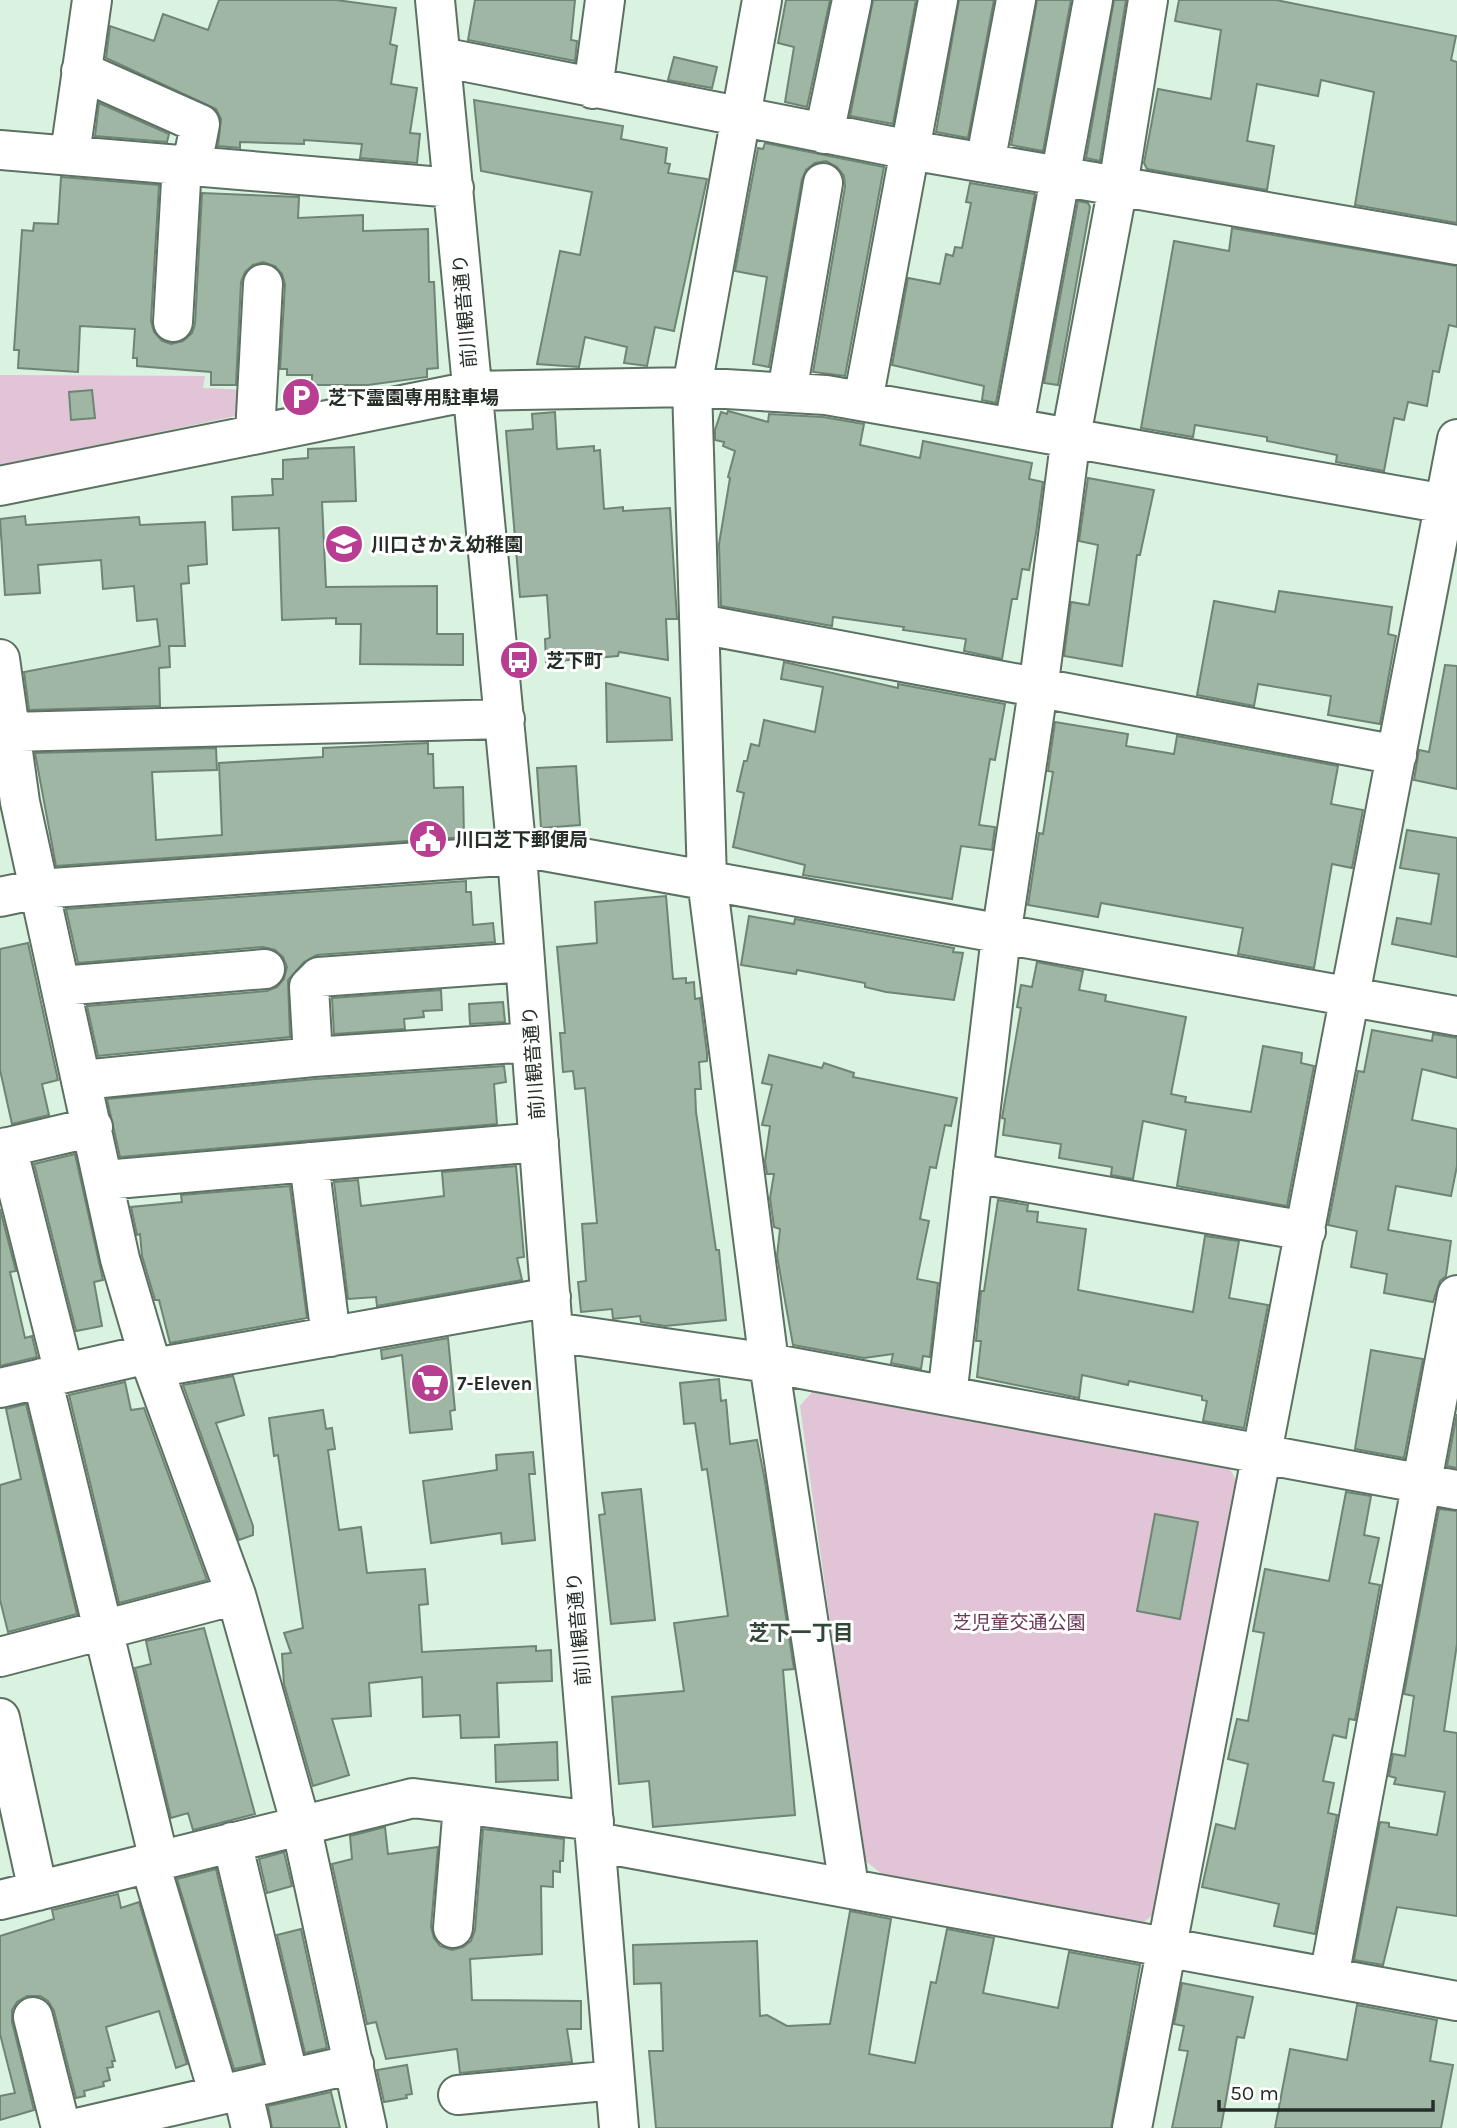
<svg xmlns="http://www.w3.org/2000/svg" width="1457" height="2128" font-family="Karla,'Noto Sans JP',sans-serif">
	<rect width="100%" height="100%" fill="#daf2e0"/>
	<path fill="#e1c4d5" d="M0,375l205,1 -2,12 44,2 -2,24 -245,52z
		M813,1391l416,76 8,15 -78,427 -18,16 -259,-51 -19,-15 -63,-453z"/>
	<path fill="#9fb6a5" stroke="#6e8474" stroke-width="2" d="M219,0h117l60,8 -6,36 7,2 -6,38 26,4 -7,45 10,1 -3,29 -57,-5 2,-14 -58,-4v4l-64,-2v6l-22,-2 3,-27 -5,-10 -110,-51 4,-32 44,15 9,-27 45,16z
		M475,0h100l-4,40 6,1 -2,20 -107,-21z
		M786,0h44l-23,107 -22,-5 9,-55 -16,-4z
		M873,0h43l-23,124 -43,-8z
		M959,0h35l-26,138 -32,-6z
		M1037,0h34l-28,151 -32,-6z
		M1114,0h12l-26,161 -14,-3z
		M1179,0h97l180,36 -5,24 6,2v161l-102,-18 19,-113 -53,-12 -3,16 -61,-12 -10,57 27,5 -7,44 -120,-21 -3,-6 14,-74 53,10 10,-69 -46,-9z
		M674,57l43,10 -5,21 -44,-8z
		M474,100l149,26 -2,13 46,9 -2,15 5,1 -2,9 39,6 -33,152 -19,-4 -8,39 -23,-3 3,-16 -42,-10 -6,30 -42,-3 23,-113 20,4 12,-63 -111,-21z
		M99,103l70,31 -2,8 -72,-6z
		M765,143l119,24 -39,209 -32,-4 32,-185 -1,-11 -7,-9 -11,-6 -11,2 -9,7 -4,9 -33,188 -16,-3 14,-87 -32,-6 23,-123 5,1z
		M61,177l98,8 -8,136 3,11 8,9 9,3 12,-3 9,-8 3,-9 7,-131 97,4 -1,21 65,-3v16l65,-2 1,53h5l4,86 -11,1v8l-59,8h-56v-10h-25v-6h-7l5,-85 -3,-10 -7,-8 -12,-4 -10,3 -8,7 -4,10 -5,103h-25v-13l-74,-6v-8h-4l2,-29 -55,-3 -2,46 -60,-4 1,-18h-5l8,-120 11,1 1,-8 24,1z
		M970,183l65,11 -39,209 -14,-3 2,-14 -92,-21 16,-87 32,6 6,-30 7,2 2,-9 7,1 9,-45 -5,-1z
		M1078,201l10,2 2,4 -32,178 -14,-2z
		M1232,228l225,38v61l-8,-2 -10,47 -6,-1 -6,35 -19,-4 -4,18 -10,-2 -10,53 -48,-9 1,-7 -70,-14v-4l-72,-12 -2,12 -52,-9 33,-187 55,10z
		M92,390l3,28 -24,2 -2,-28z
		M728,411l40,11 1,-8 54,3 41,7 -4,21 60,13 3,-17 109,22 -3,16 14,3 -7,51 -7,37 -7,-1 -5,30h-5l-10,60 -38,-8 2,-12 -63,-9 1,-3 -71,-10 -1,9 -111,-20 -2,-62 11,-66 -2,-1 7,-26 -12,-5 1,-4 -9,-2v-10l6,-18 6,2z
		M555,412l2,37 37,-3v5l6,-1 4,59 19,-2v4l47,-3 7,111h-11l2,41 -49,-8 -1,4 -72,6 -1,-23 5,-1 -3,-43 -27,2 -14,-166 27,-2 -1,-15z
		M354,447l2,54 -34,1 4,85 111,-1v48h26v31l-103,-1 1,-40h-25v-6l-54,2 -3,-92 -46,2 -1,-33 41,-2 -1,-16h11v-19l25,-2v-9z
		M1088,478l66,12 -14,65h-3l-15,111 -58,-10 7,-54 18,3 9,-60 -19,-4z
		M25,516l1,9 113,-8 1,8 65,-3 2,42 -19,2 1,17 -8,1 4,62h-16l1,21 -11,1 1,38 -131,4 -5,-38 136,-26 -3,-27 -20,2 -3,-35 -31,3 -2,-29 -63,5 2,28 -35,2 -5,-76z
		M1279,591l113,16 -4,27 8,2 -16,88 -52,-9 3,-19 -73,-12 -4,22 -57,-11 17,-94 61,11z
		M784,662l114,26v-4l107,20 -10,56 -5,-1 -11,66 16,2 -3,23 -31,-4 -9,53 -149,-24 2,-10 -72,-18 11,-54 -7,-2 7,-30h3l4,-17 8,2 5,-26 51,12 8,-45 -42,-8z
		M1445,665l12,1v123l-43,-9 5,-30 10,2z
		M606,683l64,15 2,42 -65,2z
		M1055,722l73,12 -2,12 48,8 3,-18 161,30 -7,38 32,6 -11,58 -20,-4 -18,104 -76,-14 5,-26 -142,-25 -3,14 -70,-12 11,-72 4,1 10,-62 -5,-1z
		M428,743v11h5l1,34 29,-1 1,50 -408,29 -21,-113 181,-5 1,22 -65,2 4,68 66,-5 -3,-72 104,-6v-9z
		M576,766l4,59 -39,3 -4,-60z
		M1407,830l50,8v119l-65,-13 5,-26 34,6 8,-50 -39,-6z
		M466,881v11h5l2,33 20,-2 2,19 -178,13 -13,7 -16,18 2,57 -192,19 -11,-50 180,-15 10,-4 7,-8 3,-12 -4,-10 -8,-7 -12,-3 -185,16 -12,-54z
		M666,896l7,83 13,-1v5l8,-1 1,17 5,-1 7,55v8l-8,1 2,27h-6l1,23 20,138h3l7,70 -61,6 -24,-4 -1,-6 -27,3 -1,-10 -31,3 -3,-30 8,-1 -4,-57 15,-1 -12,-135 -10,1 -2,-18 -10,1 -3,-39h5l-8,-86 40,-4 -2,-41z
		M749,916l45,8 1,-5 159,29 -1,4 10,1 -9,47 -68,-8 -21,-5v-4l-68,-13 -1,4 -55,-9z
		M28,943l30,137 -16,4 7,31 -37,9 -12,-54v-121z
		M1037,962l46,9 -4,19 27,5 -1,6 81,16 -15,77 15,3 -1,5 66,10 12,-66 39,7 -1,10 13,3 -27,140 -110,-20 9,-56 -43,-9 -10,58 -22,-4 1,-8 -53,-9 2,-14 -58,-9 2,-16 -3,-1 19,-110 -4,-1 4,-22 11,2z
		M441,990l1,20 -19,1 1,6 -20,2 1,10 -71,5 -2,-36z
		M503,1002l2,20 -35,2 -1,-20z
		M1372,1030l60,11 1,-7 24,4v40l-35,-9 -10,51 45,9v37l-6,30 -55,-10 -8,44 63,11 -5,35 -6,5 -7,21 -49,-9 3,-19 -36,-7 6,-36 -29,-6 30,-154 6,1z
		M769,1055l53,13 2,-5 30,10 -1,4 104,21 -6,28 -6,-1 -9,43 -6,-1 -10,52 9,2 -12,58 21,4 -8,74 -7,-1 -2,13 -30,-6 2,-9 -29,4 -71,-13 -16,-89 3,-27 -6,-2 -4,-29 4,-24h-7l-2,-13 5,-35 -8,-1 10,-40 -10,-2z
		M504,1066l2,16 -12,2 3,40 -377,33 -13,-58 208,-20z
		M75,1154l28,126 -9,2 8,44 -26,5 -42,-167z
		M516,1166l8,91 -7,1 5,22 -145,26 -1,-9 -28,2 -14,-117 24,-2 3,26 83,-10 -2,-24z
		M290,1186l17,132 -137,25 -11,-43h-4l-13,-44 -2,-22 -3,1 -6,-28 51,-5 -1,-7z
		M998,1200l30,5 -1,6 11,1 -1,10 49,7 -8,61 115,22 12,-76 34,5 -10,57 39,7 -24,123 -41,-7 4,-20 -5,-1v-4l-73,-15 -1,4 -46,-10 -3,23 -102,-21 4,-36h-5l5,-50h3z
		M0,1209l16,62 -6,1 15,66 7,-2 5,21 -37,9z
		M448,1338l7,72 -5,1 2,18 -42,4 -8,-78 -20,4 -1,-9z
		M1371,1350l52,9 -19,99 -49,-9z
		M233,1376l11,39 -28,8 37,103v9l-14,5 -56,-155z
		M719,1379l2,22 5,-1 4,44 27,-4 8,41 29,188 -11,1 12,145 -142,12 -4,-46 -30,3 -7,-87 72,-6 -10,-68 54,-7 -21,-147 -5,1 -7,-47 -11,1 -4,-41z
		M125,1382l6,28 13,-2 63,172 -88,23 -50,-208z
		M26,1404l51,210 -69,18 -8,-32v-115l21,-6 -15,-70z
		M323,1410l3,19 6,-1 3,21 -7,1 11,80 22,-3 6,46 58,-4 3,35 -9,1 3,47 114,-6v5l15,-1 1,31 -55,2 2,54 -38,1 -1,-23 -37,2 -1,-40 -53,6 2,33 -39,3 17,56 -36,11 -29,-102 -2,-30 9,-1 -7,-20 19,-5 -25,-173 -4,1 -5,-38z
		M1457,1414v54l-10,-2z
		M533,1452l2,22h-6l6,66 -33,4 -1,-11 -70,10 -8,-62 74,-11 -1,-15z
		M641,1489l14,131 -44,4 -12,-109 6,-1 -3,-21z
		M1346,1492l25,4 -7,39 15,3 -10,45 11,2 -25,135 -6,-1 -3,19 -13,-3 -10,46 11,2 -6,30 9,2 -22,119 -41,-8 5,-22 -77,-17 14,-63 19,5 13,-65 -20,-5 9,-40 11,2 16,-88 -11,-2 12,-62 64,12z
		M1439,1509l18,2v133l-13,87 13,2v183l-60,-9 -14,58 -29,-5 26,-138 9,1v4l48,8 8,-43 -51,-8 2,-6 -7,-2 4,-22 12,2 9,-60 -10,-2z
		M1155,1514l43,8 -18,97 -43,-8z
		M204,1628l51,186 -62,16 -5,-17 -17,5 -36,-150 16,-4 -5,-23z
		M557,1742l1,38 -62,2 -1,-37z
		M385,1827l3,27 50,-7 -7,80 3,11 6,8 12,4 11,-3 8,-6 4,-11 8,-101 81,10 -1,22h-3v11l-7,-1v16l-12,-1 1,68 -72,5 2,41 109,1v28h-14l5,33 -112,11 -3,-24 -71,10 -10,-37 -9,2 -35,-160 20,-5 -2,-23z
		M284,1852l8,34 -25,7 -8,-34z
		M216,1869l47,194 -29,6 -57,-190z
		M118,1894l3,14 18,-6 48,162 -11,4 -17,-57 -53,16 9,34h-3l1,6 -6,1 3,12 -7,2 1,4 -20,5 1,5 -9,2 -22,-87 -6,-10 -8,-5h-13l-10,6 -5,8v12l22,88 -34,10v-24l15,-3 -15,-59v-98l54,-17 -2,-9z
		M850,1911l41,8 -22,135 46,9 16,-81 5,1 11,-54 47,9 -11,55 75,15 11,-56 71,13 -29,163h-455l-7,-77h14l-2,-68 -27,1 -1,-39 124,-4 3,75 7,-1 20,11 43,-2z
		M301,1929l26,119 -22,5 -28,-118z
		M1182,1983l71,14 -9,41 -7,-1 -16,91h-49l16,-77 -9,-1 5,-24 -10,-2z
		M1357,2005l80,15 -7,41 23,4 -12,63h-166l15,-79 57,11z
		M407,2065l5,29 -6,1 1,3 -23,4 -7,-32z
		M331,2092l9,36h-68l-4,-22z"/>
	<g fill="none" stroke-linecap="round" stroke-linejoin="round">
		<defs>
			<path id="minor" d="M435,0l82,855 36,477 66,796
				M762,0l-70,387 15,493 62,483 80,524
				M441,57l469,93 547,95
				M81,71l119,53 -8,41
				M593,89l12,-89
				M824,134l28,-134
				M0,150l454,38
				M70,154l22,-154
				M985,163l31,-163
				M173,322l9,-158
				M787,392l36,-209
				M863,401l75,-401
				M1014,426l79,-426
				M255,434l8,-150
				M0,486l471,-95 221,-4 134,8 631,111
				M700,624l697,131
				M0,659l20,143 100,457 28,95 88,241 65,230 66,303
				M10,732l495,-13
				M516,846l941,170
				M0,897l38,-8 479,-34
				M525,962l-206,15 -10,10 4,70 218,-15
				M61,986l204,-17
				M82,1080l231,-23
				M7,1147l57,226
				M0,1149l93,-22
				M309,1162l22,175
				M973,1173l333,58
				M105,1180l434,-38
				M553,1332l216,31 688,127
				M154,1368l397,-71
				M42,1378l117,482
				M0,1388l148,-34
				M947,1396l54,-460 37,-246 33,-254 47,-250 30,-186
				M0,1657l236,-62
				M0,1718l38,173
				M232,1842l57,237
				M596,1842l861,159
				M150,1864l69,231
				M0,1900l413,-102 181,23
				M453,1928l10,-123
				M1329,1977l128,-682
				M33,2017l28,111
				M242,2090l9,38
				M458,2095l157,-15
				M77,2128l277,-64
				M1132,2128l325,-1689"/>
		</defs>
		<use href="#minor" stroke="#5c7162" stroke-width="42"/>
		<use href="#minor" stroke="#fff" stroke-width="38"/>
	</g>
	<defs>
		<symbol id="parking-disc" viewBox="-11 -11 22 22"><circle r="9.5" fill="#b83e91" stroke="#fff"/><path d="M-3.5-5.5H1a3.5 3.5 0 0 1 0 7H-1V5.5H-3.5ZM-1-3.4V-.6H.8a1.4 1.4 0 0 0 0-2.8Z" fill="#fff"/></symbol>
		<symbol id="school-disc" viewBox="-11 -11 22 22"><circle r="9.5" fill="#b83e91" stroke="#fff"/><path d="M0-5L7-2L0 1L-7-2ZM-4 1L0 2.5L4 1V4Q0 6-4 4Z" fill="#fff"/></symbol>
		<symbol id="bus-disc" viewBox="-11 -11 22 22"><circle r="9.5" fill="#b83e91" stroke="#fff"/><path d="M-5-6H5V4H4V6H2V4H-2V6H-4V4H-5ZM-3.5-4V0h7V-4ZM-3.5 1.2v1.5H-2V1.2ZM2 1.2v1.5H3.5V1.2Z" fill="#fff"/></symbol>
		<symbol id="civic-disc" viewBox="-11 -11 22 22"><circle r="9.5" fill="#b83e91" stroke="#fff"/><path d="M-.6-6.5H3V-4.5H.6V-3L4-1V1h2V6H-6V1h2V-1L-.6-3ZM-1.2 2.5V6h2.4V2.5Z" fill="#fff"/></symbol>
		<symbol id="supermarket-disc" viewBox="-11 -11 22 22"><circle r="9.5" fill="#b83e91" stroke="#fff"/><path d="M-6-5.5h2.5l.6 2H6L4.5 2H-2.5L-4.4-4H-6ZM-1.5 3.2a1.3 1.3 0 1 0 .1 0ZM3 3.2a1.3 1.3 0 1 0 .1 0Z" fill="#fff"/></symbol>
	</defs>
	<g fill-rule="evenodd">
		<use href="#parking-disc" x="279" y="375" width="44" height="44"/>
		<use href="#school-disc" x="322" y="522" width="44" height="44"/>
		<use href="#bus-disc" x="497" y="638" width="44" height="44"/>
		<use href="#civic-disc" x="406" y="817" width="44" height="44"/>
		<use href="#supermarket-disc" x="408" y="1361" width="44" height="44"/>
	</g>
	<g text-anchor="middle" stroke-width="6" stroke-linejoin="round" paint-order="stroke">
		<g font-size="19" fill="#252e27" stroke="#fff">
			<text transform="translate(464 311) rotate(-95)" y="7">前川観音通り</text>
			<text transform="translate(533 1063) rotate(-94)" y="7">前川観音通り</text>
			<text transform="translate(578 1629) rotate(-95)" y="7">前川観音通り</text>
		</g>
		<g font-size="19" font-weight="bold" fill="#252e27" stroke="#fff" text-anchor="start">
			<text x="328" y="404">芝下霊園専用駐車場</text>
			<text x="371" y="551">川口さかえ幼稚園</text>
			<text x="546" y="667">芝下町</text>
			<text x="455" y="846">川口芝下郵便局</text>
			<text x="457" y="1390">7-Eleven</text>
		</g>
		<g font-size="19" fill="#6b3658" stroke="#fff">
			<text x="1019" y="1629">芝児童交通公園</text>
		</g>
		<g font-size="21" font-weight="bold" fill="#334739" stroke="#fff">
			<text x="801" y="1640">芝下一丁目</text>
		</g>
	</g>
	<path d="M1219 2100v10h214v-10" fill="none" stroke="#252e27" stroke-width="3.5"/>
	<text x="1230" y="2100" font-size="21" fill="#252e27" stroke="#ffffff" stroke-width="5" paint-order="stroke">50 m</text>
</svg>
